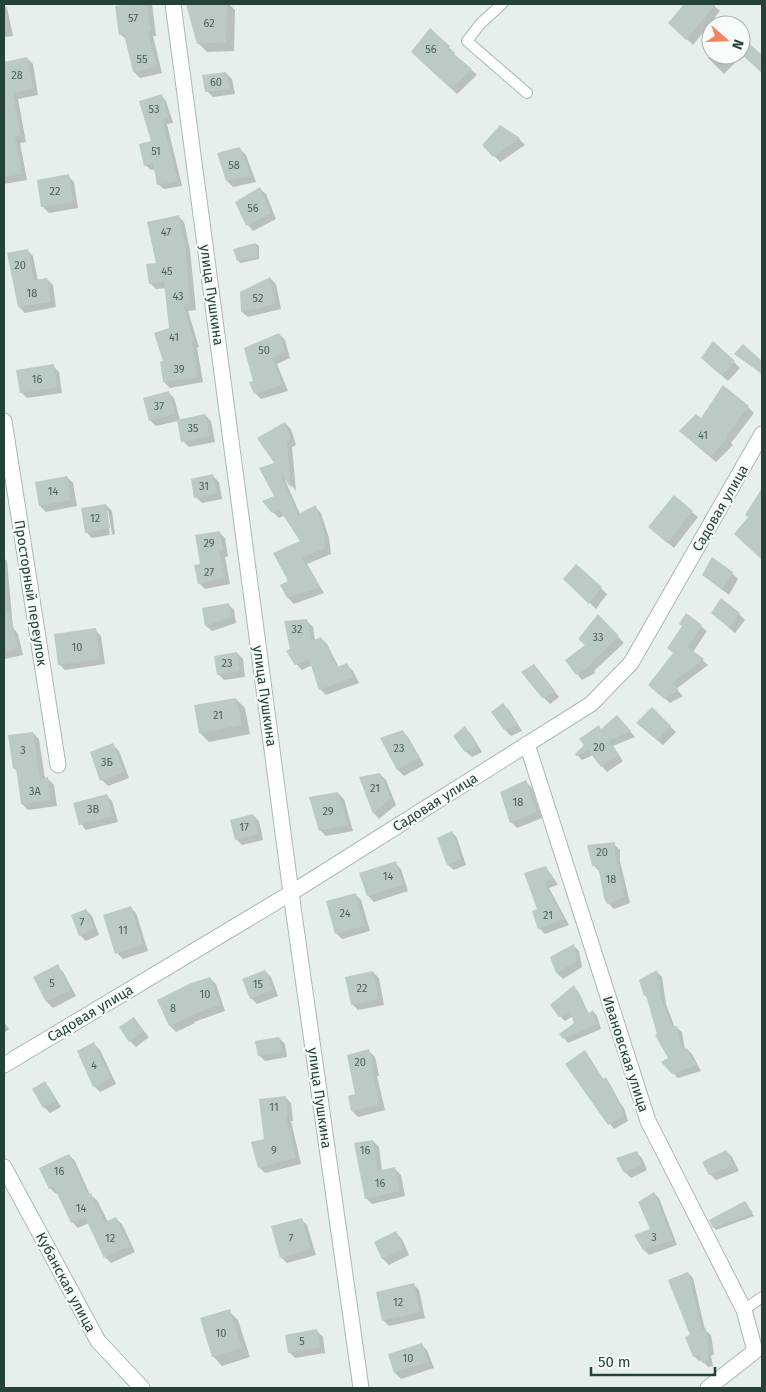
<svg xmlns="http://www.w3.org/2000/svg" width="766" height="1392" font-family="'Fira Sans',sans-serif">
	<rect width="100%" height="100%" fill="#e6efeb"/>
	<path fill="#0003" fill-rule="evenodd" d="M4,4l3,4 6,28 -9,1z
		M121,4h31l4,32h-3l9,37 -22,5 -6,-6 -7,-32 -7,-6z
		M199,4h30l6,6 -1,41 -27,1 -9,-9 -10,-38z
		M685,4h27l8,7 -27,34 -23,-22z
		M430,30l25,23 -1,2 23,20 -20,19 -44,-42z
		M741,37l21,20v15l-19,-17 -19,19 -16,-16 3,-4 30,1z
		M27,58l6,6 5,31 -20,4 8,43 -6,1 7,37 -23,4v-121z
		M226,73l6,6 3,15 -22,3 -6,-6z
		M161,95l5,6 7,22 -6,1 15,62 -18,3 -6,-5 -2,-15 -5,1 -6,-5 8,-23z
		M500,127l19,12 6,6 -25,17 -16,-17z
		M240,149l6,6 10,27 -23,5 -6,-6z
		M68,176l6,6 4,26 -29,5 -6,-6z
		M260,189l6,5 10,25 -23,12 -5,-6z
		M178,216l6,6 6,28 6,60 -8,1 11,36 -2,1 6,34 -33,6 -6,-6v-20l7,-33 -5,-41 -10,1 -6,-6z
		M256,244l3,2v13l-19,4 -2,-3z
		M28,251l5,5 5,25 9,-2 6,6 3,22 -31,6 -6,-6z
		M270,278l6,6 5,25 -33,8 -6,-5z
		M279,334l6,6 5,18 -13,6 11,27 -27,8 -6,-6 -1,-11z
		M713,342l27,26 -12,13 -20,-17z
		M736,354l24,7 2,-3v16z
		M53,366l6,6 3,21 -35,5 -6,-6z
		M168,392l6,6 6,22 25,-5 6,6 4,21 -26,5 -6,-6 -5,-20 -22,5 -6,-6z
		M748,407l6,6 -23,30 2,2 -17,17 -29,-25 14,-17z
		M285,423l6,6 5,16 -4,2 4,44 -10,-12 -1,1 15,34 15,-7 6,6 8,25 2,16 -24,10 17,29 -30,11 -6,-6 2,-16 12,-41 -17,-26 -6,3 -6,-6 2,-16 1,-33z
		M213,476l6,6 3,17 -20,4 -6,-6z
		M67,477l6,6 4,23 -31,6 -6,-6z
		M760,494l2,2v62l-20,-18 7,-23z
		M106,505l6,6 3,23 -23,4 -6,-6zM106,511h2l4,23 -2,1z
		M692,512l6,5 -24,31 -18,-15z
		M219,532l6,6 3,18 -3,1 5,27 -25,5 -6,-6z
		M4,558l3,3 6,67 5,6 5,21 -19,4z
		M732,573l6,6 -9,16 -26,-20z
		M565,578l36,10 6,6 -11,15z
		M228,604l6,6 2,13 -24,8 -6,-5z
		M739,614l6,6 -10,13 -16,-14z
		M686,615l21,16 -14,21 15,13 -32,24 7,7 -13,7 -15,-13 20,-37z
		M598,616l26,27 -30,28 1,2 -13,7 -5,-6z
		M307,621l6,6 2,14 6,-3 6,6 12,24 8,-3 6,6 6,12 -33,12 -6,-6 -8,-24 -10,5 -6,-6 -5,-14z
		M95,630l6,6 4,28 -40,6 -6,-6z
		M237,653l6,6 2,18 -21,3 -6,-6z
		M539,671l20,26 -9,7 -6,-6z
		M236,699l9,9 5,26 -41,8 -9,-9z
		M503,704l6,6 13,21 -11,5 -6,-6z
		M652,709l24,23 -13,13 -19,-16z
		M622,722l13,15 -22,9 10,15 -16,11 -14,-17 -11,5 -6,-6 26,-24z
		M465,728l6,6 11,18 -10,5 -7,-6z
		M402,731l6,6 16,28 -20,11 -6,-6 -16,-32z
		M33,733l6,6 6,40h3l6,6 3,21 -29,4 -6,-6 -4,-31 -4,-5z
		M113,745l6,6 10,27 -21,8 -6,-6z
		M380,774l6,6 10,25 -17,14 -5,-6z
		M526,782l6,6 10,30 -25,10 -6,-6z
		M338,793l6,6 9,32 -27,5 -6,-6z
		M106,795l6,6 6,21 -32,8 -5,-6z
		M253,815l6,6 4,19 -21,5 -6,-6z
		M452,832l5,6 9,27 -12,5 -6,-5z
		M614,844l6,6v11l10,42 -16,6 -6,-6 -9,-32 -6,-6z
		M395,863l6,6 7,22 -34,11 -6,-6z
		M545,868l6,6 7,11 -9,3 20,37 -24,9 -6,-6 -1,-18z
		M355,894l6,6 9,31 -28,8 -6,-6z
		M130,907l6,6 12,38 -25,8 -6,-6z
		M86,910l6,6 7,19 -13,6 -6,-6z
		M573,945l6,6 3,16 -19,12 -6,-6 -6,-15z
		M57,966l6,6 13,24 -23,12 -6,-6 -12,-25z
		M265,971l6,6 7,19 -21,8 -6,-6z
		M373,972l6,6 5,27 -26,5 -6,-6z
		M657,972l5,5 4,27 9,24 1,-1 6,5 3,18 2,-1 5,5 9,17 -23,7 -5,-5 -3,-15 -12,-23 -10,-36 -3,-4z
		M210,978l6,6 9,27 -31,11 1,1 -19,9 -6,-6 -11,-25z
		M574,987l4,4 11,23 4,-3 4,5 4,13 -33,14 -4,-5 12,-14 -3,-8 -8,5 -5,-5z
		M133,1018l16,19 -13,10 -6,-6z
		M4,1022l5,7 -5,4z
		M279,1038l6,6 2,13 -22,4 -6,-6z
		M94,1044l6,6 16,34 -16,8 -6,-6z
		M369,1051l6,6 4,19h-2l8,34 -27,7 -6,-6z
		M585,1052l19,28 2,-1 4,5 10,19 4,5 4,13 -14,8 -48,-65z
		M44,1083l6,6 11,18 -11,6 -6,-6z
		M285,1097l6,6 2,18h-2l10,43 -36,9 -6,-6z
		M373,1141l6,6 3,24 13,-2 6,6 4,21 -33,8 -6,-6z
		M726,1151l6,6 7,14 -23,9 -6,-6z
		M636,1152l6,6 5,12 -16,8 -6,-6z
		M69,1155l6,6 15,34 7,5 11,22 8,-3 6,5 13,28 -24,11 -6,-6 -16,-34 -11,5 -6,-6 -14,-29 -2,1 -6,-6z
		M654,1193l5,5 18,47 -28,10 -5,-5 -8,-15 15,-5z
		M747,1206l7,10 -38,14 -2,-3z
		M301,1219l6,6 9,30 -29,8 -6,-6z
		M396,1233l6,6 7,16 -20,10 -6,-6 -8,-17z
		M688,1273l5,5 12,52 6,5 3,19 -3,2 2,10 -5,1 -6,-7 -3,1 -5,-5z
		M413,1284l6,6 6,28 -36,8 -6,-6z
		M229,1311l9,9 12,37 -28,9 -9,-10z
		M317,1331l6,6 2,16 -30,5 -6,-6z
		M421,1344l6,6 7,18 -33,11 -6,-6 -6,-18z"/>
	<path fill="#bbcac4" d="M133,4h14l4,26 -3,1 9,36 -24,5 -9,-38 -5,1 -4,-29z
		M186,4h41l-1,38 -29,2z
		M684,4h32l-30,36 -18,-17z
		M430,28l20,18 -2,3 24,20 -21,20 -40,-37z
		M741,36l21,19v18l-21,-19z
		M27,57l6,32 -20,4 8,43 -6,1 7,37 -18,3v-115z
		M226,72l4,17 -25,3 -3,-17z
		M162,94l6,23 -6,2 16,62 -21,4 -4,-22 -9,3 -5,-22 12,-3 -12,-40z
		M500,125l20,13 -27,19 -11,-12z
		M240,147l11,29 -25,5 -9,-28z
		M69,174l4,28 -32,5 -4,-27z
		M260,187l11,26 -25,13 -11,-24z
		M179,215l6,28 5,61 -7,1 11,36 -2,1 6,35 -35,5 -3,-20 3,-1 -9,-28 15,-5 -5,-46 -15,2 -3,-20 10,-1 -9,-41z
		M256,243l1,14 -20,4 -4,-12z
		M28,249l6,31 13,-2 4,24 -33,5 -11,-54z
		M270,277l6,27 -35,8 -1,-20z
		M279,333l6,19 -13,6 11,27 -29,9 -5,-12 4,-1 -9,-33z
		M713,341l22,20 -13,15 -21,-18z
		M743,344l19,17v13l-28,-20z
		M54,364l3,23 -37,6 -4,-23z
		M723,385l26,21 -23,31 2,1 -18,19 -31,-26 17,-17 5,4z
		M169,391l6,23 -26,7 -6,-23z
		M205,414l5,22 -29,6 -4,-22z
		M285,422l6,17 -4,2 4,47 -9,-13 -1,1 17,38 18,-9 8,26 1,17 -23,10 18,29 -33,11 -7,-13 8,-4 -15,-28 27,-12 -21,-32 -7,4 -10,-12 12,-5 -15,-28 15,-5 -17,-25z
		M213,474l4,19 -23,5 -3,-19z
		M67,476l4,24 -32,6 -4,-24z
		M762,488v72l-28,-26 14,-17 -3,-2z
		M674,495l19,16 -26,32 -19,-16z
		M106,504l4,24 -25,5 -4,-25z
		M220,531l3,19 -4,1 6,27 -27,6 -4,-19 6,-1 -5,-29z
		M712,557l21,15 -11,18 -20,-15z
		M576,564l26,23 -13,17 -26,-25z
		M721,598l19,15 -11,15 -18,-15z
		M229,603l2,14 -26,9 -3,-18z
		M4,612h6l8,37 -14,3z
		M686,613l16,12 -14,22 16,12 -32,24 7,7 -15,9 -16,-14 25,-32 -6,-5 15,-22 -3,-2z
		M598,614l21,22 -30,29 1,1 -14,9 -11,-15 20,-15 -7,-6z
		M307,619l4,22 10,-4 16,30 10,-4 7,14 -35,13 -10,-31 -14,6 -9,-14 4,-2 -6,-28z
		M96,628l4,31 -42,6 -4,-31z
		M237,652l3,19 -23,4 -3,-19z
		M534,664l21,27 -12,8 -22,-27z
		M236,698l6,27 -43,8 -5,-28z
		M503,703l15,22 -14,5 -13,-18z
		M652,707l19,19 -14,14 -21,-17z
		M617,715l14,16 -22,10 10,14 -18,12 -13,-17 -12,6 -1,-2 9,-9 -5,-6 20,-14 2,4z
		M465,726l12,20 -12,6 -12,-16z
		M403,730l16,28 -22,12 -17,-32z
		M33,732l7,47 8,-2 3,23 -30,4 -5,-36 -3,1 -5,-34z
		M113,743l11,29 -24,9 -10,-29z
		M380,773l11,25 -18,16 -14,-37z
		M526,780l11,32 -27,11 -10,-31z
		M338,792l10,33 -29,6 -10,-34z
		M107,794l6,22 -34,9 -6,-22z
		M253,814l5,20 -23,6 -5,-20z
		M452,831l9,28 -14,6 -10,-27z
		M615,842v12l10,43 -18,7 -3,-6 -6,-33 -6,1 -5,-21z
		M396,861l7,24 -36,11 -8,-23z
		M546,866l7,13 -9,3 20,37 -26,10 -6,-18 5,-2 -13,-36z
		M356,893l8,33 -29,8 -9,-33z
		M131,906l12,39 -28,9 -12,-39z
		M86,909l8,20 -15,7 -8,-21z
		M574,944l3,17 -21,12 -6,-16z
		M58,964l13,26 -25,12 -13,-25z
		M265,970l8,20 -23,9 -8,-20z
		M657,970l4,28 11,29 5,-1 5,24 5,-2 10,17 -25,9 -11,-12 7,-4 -13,-23 2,-1 -11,-39 -2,1 -5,-16z
		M373,971l6,28 -28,6 -6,-28z
		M210,977l10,28 -31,11 1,1 -21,9 -12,-26 34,-17z
		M574,985l14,29 5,-4 4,14 -34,15 -4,-5 15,-11 -4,-12 -11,6 -9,-12z
		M134,1017l10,14 -15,11 -10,-15z
		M279,1037l3,15 -24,4 -3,-15z
		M94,1042l17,36 -18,9 -16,-36z
		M369,1049l5,21h-2l8,35 -29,6 -3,-15 7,-2 -8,-39z
		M585,1050l18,29 3,-2 12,25 1,-1 5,15 -16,9 -43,-61z
		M45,1081l11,19 -13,8 -11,-19z
		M286,1096l2,19 -2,1 10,42 -38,10 -7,-26 13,-3 -5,-40z
		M373,1140l5,31 17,-4 5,24 -35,8 -11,-56z
		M726,1150l8,15 -25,10 -7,-13z
		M637,1151l5,13 -18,9 -8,-15z
		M69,1154l19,40 3,-1 14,29 11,-5 14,29 -26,12 -19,-41 -14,6 -17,-36 -5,2 -10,-21z
		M654,1192l19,48 -30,10 -9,-15 16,-6 -12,-27z
		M745,1201l8,12 -40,15 -4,-8z
		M302,1218l9,31 -31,9 -9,-32z
		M396,1231l8,18 -22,10 -8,-17z
		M688,1272l14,58 4,-2 3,21 -2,2 2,10 -7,2 -3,-9 -6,3 -8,-20 5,-2 -22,-55z
		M414,1283l6,29 -38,9 -6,-29z
		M230,1309l12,39 -30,9 -12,-39z
		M317,1329l3,18 -32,6 -3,-18z
		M422,1343l6,19 -34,11 -6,-19z"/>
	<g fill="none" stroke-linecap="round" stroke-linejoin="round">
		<defs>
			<path id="lane" d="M502,4l-21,19 -14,18 60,52
				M744,1310l18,-13"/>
			<path id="street" d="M173,4l118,889 70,495
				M4,421l54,344
				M527,744l121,377 96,189 11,41 -47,37
				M4,1065l287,-172 300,-189 40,-41 131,-229
				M4,1167l94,174 44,47"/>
		</defs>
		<use href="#lane" stroke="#a8b8b2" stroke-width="12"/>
		<use href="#street" stroke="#a8b8b2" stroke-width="17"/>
		<use href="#lane" stroke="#fff" stroke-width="10"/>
		<use href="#street" stroke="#fff" stroke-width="15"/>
	</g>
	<g text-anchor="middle" stroke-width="4.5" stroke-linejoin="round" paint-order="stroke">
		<g font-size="11" fill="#4a645c">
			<text x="133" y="22">57</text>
			<text x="209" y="27">62</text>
			<text x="431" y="53">56</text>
			<text x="142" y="63">55</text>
			<text x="17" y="79">28</text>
			<text x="216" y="86">60</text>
			<text x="154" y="113">53</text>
			<text x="156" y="155">51</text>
			<text x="234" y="169">58</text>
			<text x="55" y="195">22</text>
			<text x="253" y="212">56</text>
			<text x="166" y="236">47</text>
			<text x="20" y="269">20</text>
			<text x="167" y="275">45</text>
			<text x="32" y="297">18</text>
			<text x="178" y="300">43</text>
			<text x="258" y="302">52</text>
			<text x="174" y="341">41</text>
			<text x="264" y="354">50</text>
			<text x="179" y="373">39</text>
			<text x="37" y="383">16</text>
			<text x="159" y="410">37</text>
			<text x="193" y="432">35</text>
			<text x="703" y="439">41</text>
			<text x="204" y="490">31</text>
			<text x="53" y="495">14</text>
			<text x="95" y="522">12</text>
			<text x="209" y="547">29</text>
			<text x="209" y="576">27</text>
			<text x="297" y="633">32</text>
			<text x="598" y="641">33</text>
			<text x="77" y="651">10</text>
			<text x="227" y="667">23</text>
			<text x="218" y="719">21</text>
			<text x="599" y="751">20</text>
			<text x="399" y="752">23</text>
			<text x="23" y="754">3</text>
			<text x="107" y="766">3Б</text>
			<text x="375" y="792">21</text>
			<text x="35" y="795">3А</text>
			<text x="518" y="806">18</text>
			<text x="93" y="813">3В</text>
			<text x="328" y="815">29</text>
			<text x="244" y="831">17</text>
			<text x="602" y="856">20</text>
			<text x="388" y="880">14</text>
			<text x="611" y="883">18</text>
			<text x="345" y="917">24</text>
			<text x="548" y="919">21</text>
			<text x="82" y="926">7</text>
			<text x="123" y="934">11</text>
			<text x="52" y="987">5</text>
			<text x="258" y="988">15</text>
			<text x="362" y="992">22</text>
			<text x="205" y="998">10</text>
			<text x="173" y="1012">8</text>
			<text x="360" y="1066">20</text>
			<text x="94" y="1069">4</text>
			<text x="274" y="1111">11</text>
			<text x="274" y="1154">9</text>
			<text x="365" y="1154">16</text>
			<text x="59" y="1175">16</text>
			<text x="380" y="1187">16</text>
			<text x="81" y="1212">14</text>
			<text x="654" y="1241">3</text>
			<text x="110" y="1242">12</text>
			<text x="291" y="1242">7</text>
			<text x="398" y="1306">12</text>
			<text x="221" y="1337">10</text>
			<text x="302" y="1345">5</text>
			<text x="408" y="1362">10</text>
		</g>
		<g font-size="14" fill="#24423a" stroke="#f7fbf9">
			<text transform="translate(212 295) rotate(82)" y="5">улица Пушкина</text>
			<text transform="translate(720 508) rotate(-60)" y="5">Садовая улица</text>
			<text transform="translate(31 593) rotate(81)" y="5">Просторный переулок</text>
			<text transform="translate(265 696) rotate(82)" y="5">улица Пушкина</text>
			<text transform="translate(435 802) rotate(-32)" y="5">Садовая улица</text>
			<text transform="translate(90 1013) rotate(-31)" y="5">Садовая улица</text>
			<text transform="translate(626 1054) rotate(72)" y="5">Ивановская улица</text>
			<text transform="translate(320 1098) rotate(82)" y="5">улица Пушкина</text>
			<text transform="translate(66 1282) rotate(62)" y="5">Кубанская улица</text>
		</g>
	</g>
	<rect width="766" height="1392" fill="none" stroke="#24423a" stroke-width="10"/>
	<g transform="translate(726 40) rotate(110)"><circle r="24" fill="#f7fbf9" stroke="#a3b1ad"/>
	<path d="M0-4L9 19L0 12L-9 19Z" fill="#f4845f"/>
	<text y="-8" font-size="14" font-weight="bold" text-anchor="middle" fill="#24423a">N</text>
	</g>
	<path d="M591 1367v8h124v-8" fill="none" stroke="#24423a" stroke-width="2.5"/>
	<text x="598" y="1367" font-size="15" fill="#24423a" stroke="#f7fbf9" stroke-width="4" paint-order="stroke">50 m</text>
</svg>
